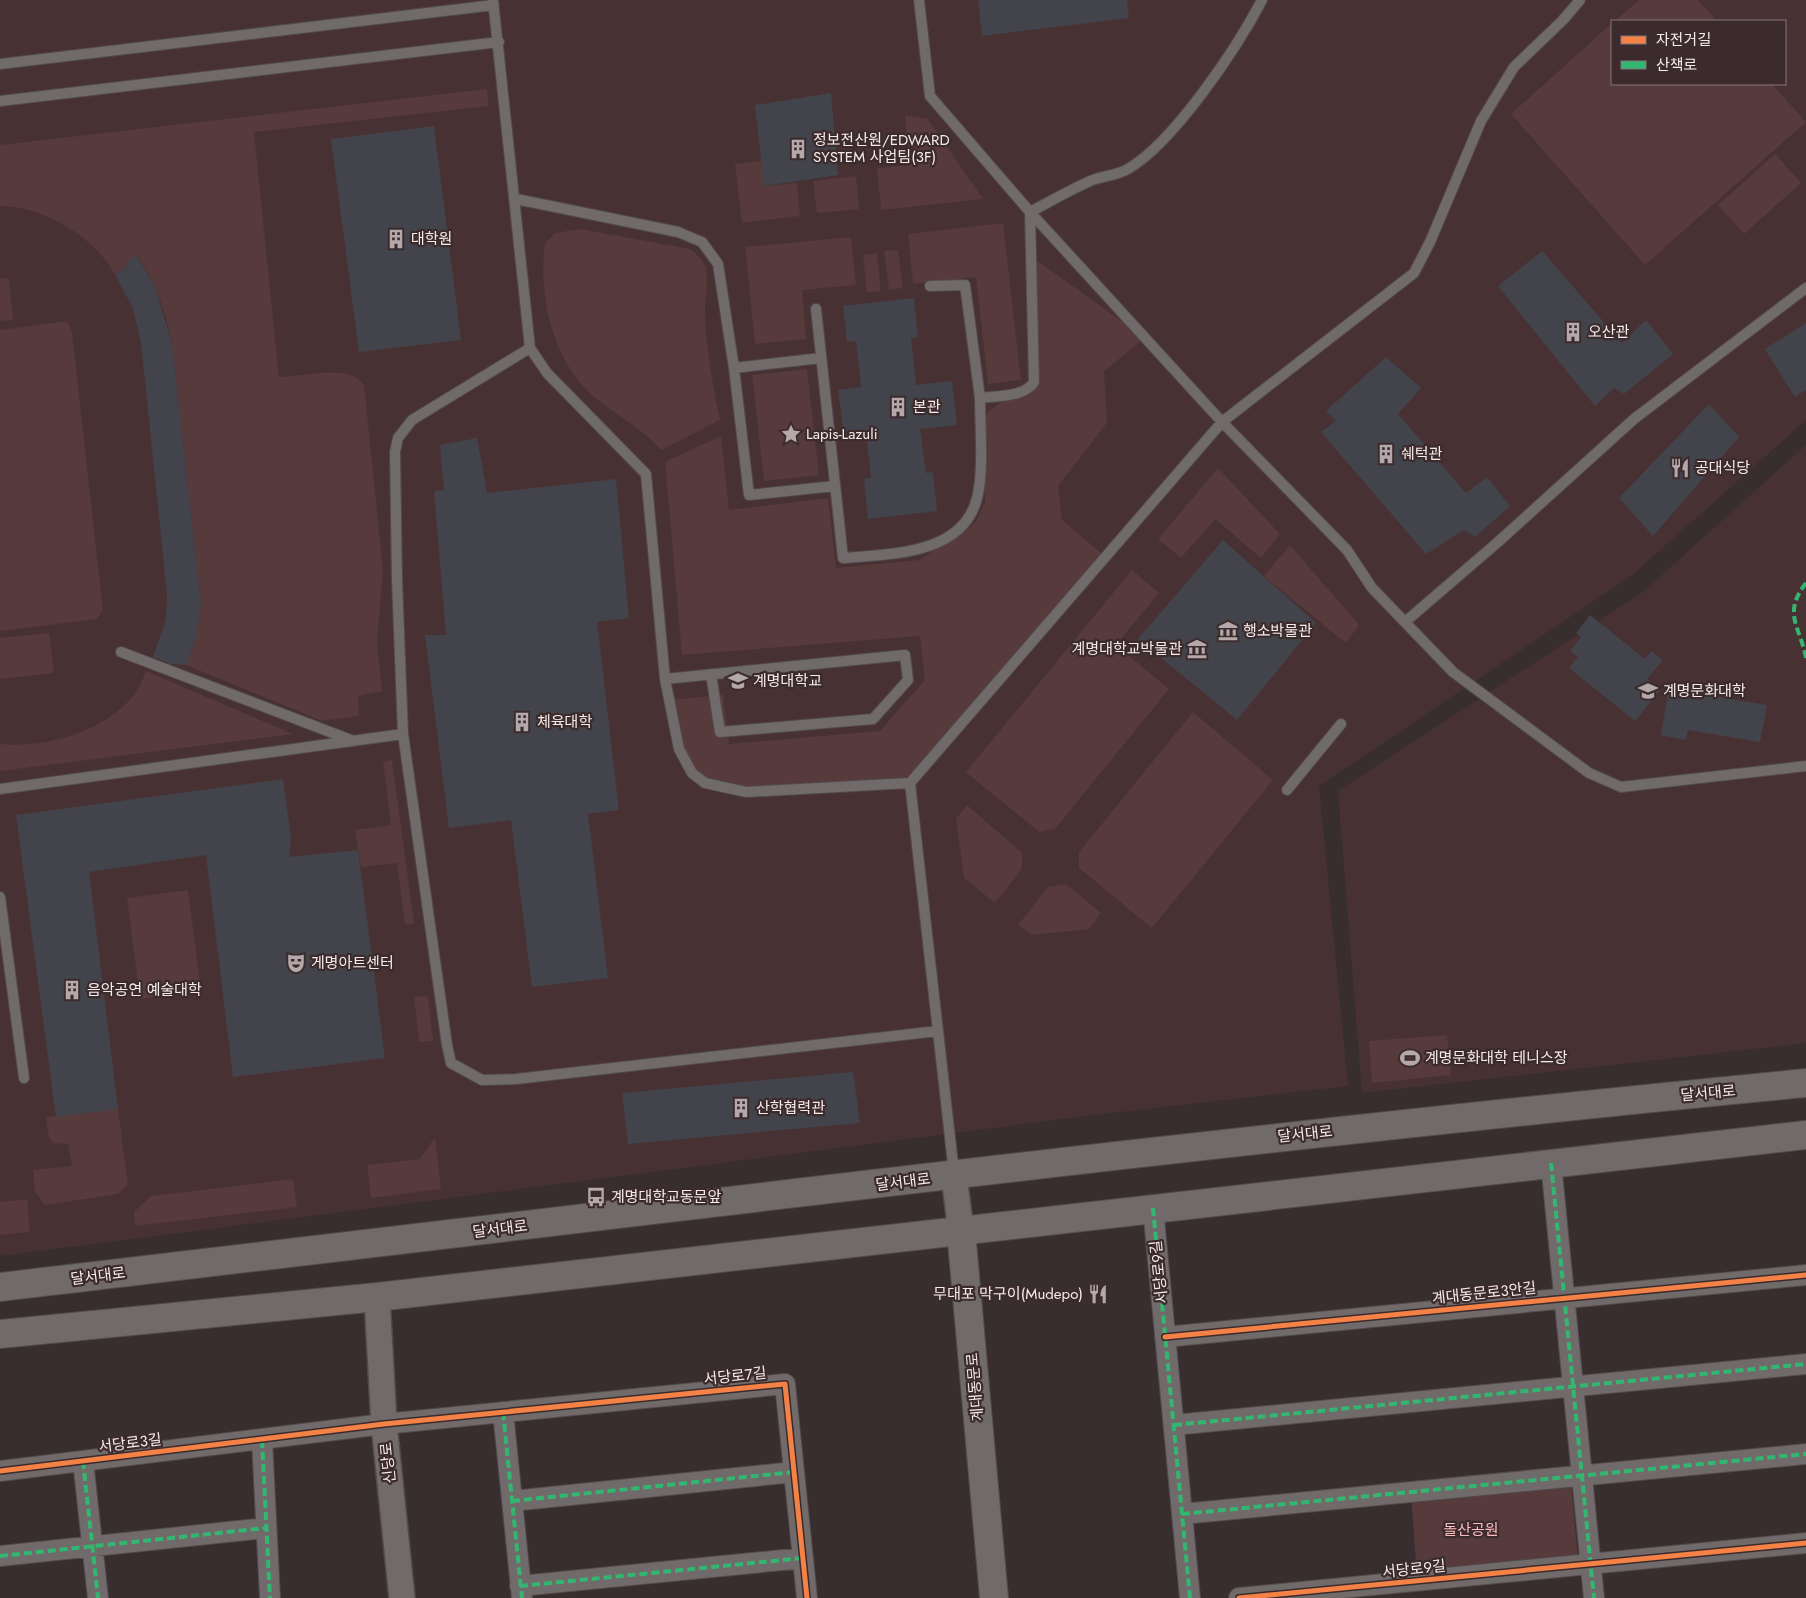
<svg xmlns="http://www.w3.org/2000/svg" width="1806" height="1598" font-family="Jost,'Noto Sans KR',sans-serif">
	<rect width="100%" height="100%" fill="#382e30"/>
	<path fill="#483133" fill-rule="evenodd" d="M0,0h1806v420l-175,156 -312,210 29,300 -255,29 -1093,141zM1612,21h173v63h-173z
		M1806,445v598l-444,50 -24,-302 305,-199z"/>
	<path fill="#563a3c" d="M1639,0h59l19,21h-102z
		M1612,23v61h160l34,38 -161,143 -134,-151z
		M487,89l2,17 -235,26 25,245c24,0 70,-14 85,8l19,184 -6,74 5,48 -24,5 1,20 -37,5 -136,-56 10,-27 5,-35 -29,-260c-7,-32 -16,-60 -35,-87l-11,6 1,5 -12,8c-20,-38 -72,-69 -115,-69v-61z
		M905,115l23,4 55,80 -102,11 -4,-42 33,-3z
		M1775,154l26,29 -57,51 -26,-29z
		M761,161l4,25 32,-3 3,33 -58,7 -7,-59z
		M856,176l3,33 -42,4 -4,-32z
		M1003,223l18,157 -33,4 -12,-107 -63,7 -5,-50z
		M580,229l110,20c8,6 14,11 16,21 3,16 -2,31 -1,47 2,35 8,69 15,103l-59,30c-20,-23 -46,-35 -69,-55 -40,-36 -54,-100 -47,-152l10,-10z
		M851,237l5,48 -54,5 4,49 -51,5 -10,-97z
		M898,250l5,38 -14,2 -5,-39z
		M877,253l4,38 -14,2 -4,-38z
		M1028,254l117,84 -41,33 3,52 -49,63 4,34 44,37 -196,226 -164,9 -54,-19 -23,-73 54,-5 6,49 151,-13 45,-51 -5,-44 -238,19 -17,-193 56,-26 8,74 99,-12 8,70 83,-8 50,-32 8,-8 8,-18 -2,-83c12,-20 38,-19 47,-44z
		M9,278l4,42 -13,1v-42z
		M67,321l5,12 31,277 -6,9 -97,12v-301z
		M807,369l12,106 -55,6 -12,-106z
		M1218,468l62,66 -19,24 -46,-39 -34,39 -23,-19z
		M1290,545l69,80 -13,18 -82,-67z
		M1132,570l27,23 -43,52 53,44 -114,140 -16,3 -73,-60z
		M49,633l5,40 -54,6v-41z
		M146,671l147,63 -293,37v-27c52,5 129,-18 146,-73z
		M1193,712l80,68 -121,148 -73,-60v-16z
		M392,760l22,163 -9,2 -8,-62 -36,4 -6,-37 36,-5 -8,-63z
		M967,805l55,48v16l-27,34 -31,-25 -8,-59z
		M1066,884l35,29 -12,16 -57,6 -14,-10 30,-38z
		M188,890l13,101 -61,8 -13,-101z
		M428,996l5,45 -14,1 -5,-45z
		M1447,1035l4,40 -79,8 -3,-42z
		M118,1109l10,75 -10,10 -73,11 -10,-13 -2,-22 39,-4 -4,-22 -14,-1 -5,-5 -3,-21z
		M435,1137l6,52 -70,9 -4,-33 53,-6z
		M293,1179l4,28 -162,19 -1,-14 17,-16z
		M27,1199l3,33 -30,3v-33z
		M1571,1483l7,76 -161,14 -6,-76z"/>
	<path fill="#43444b" d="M978,0h149l2,18 -147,18z
		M831,93l7,82 -74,11 -9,-81z
		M434,126l27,214 -102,12 -28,-213z
		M1542,251l80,92 24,-23 27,34 -49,40 -10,-6 -19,18 -97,-120z
		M137,256l18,31 17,56 29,260 -5,35 -10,27 -15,-1 -18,-7 13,-37 1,-26 -26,-251 -8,-35 -18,-33 12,-8 -2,-5z
		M914,298l4,39 -7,1 5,47 36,-4 5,44 -37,4 6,44 7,-1 4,39 -69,8 -4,-40 7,-1 -5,-46 -22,3 -6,-45 23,-3 -5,-46 -9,1 -4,-36z
		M1806,323v67l-11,7 -30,-48z
		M1386,357l35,31 -23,26 68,79 21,-16 23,29 -35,31 -11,-7 -38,24 -105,-122 15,-11 -10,-10z
		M1709,404l30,33 -86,99 -34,-38z
		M477,438l10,55 129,-14 13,139 -32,4 22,188 -31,4 20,164 -76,9 -21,-167 -62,8 -24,-193h21l-12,-144 10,-1 -4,-45z
		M1223,540l93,83 -79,97 -99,-81z
		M1590,615l55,44 6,-8 12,9 -16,19 13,11 -25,31 -66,-53 9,-11 -8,-6 11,-14 -5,-4z
		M1668,693l25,5 1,-5 73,12 -7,37 -72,-12 -2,10 -25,-5z
		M283,779l8,59 -2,19 69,-7 27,208 -152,19 -27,-222 -117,17 29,237 -62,8 -40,-302z
		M853,1072l7,51 -232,21 -6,-51z"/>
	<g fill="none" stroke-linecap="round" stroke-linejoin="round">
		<defs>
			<path id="service" d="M493,0l37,348 17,25 99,101 19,205 14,70 13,24 13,10 41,9 164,-9 44,390
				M919,0l11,96 100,116 192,210 125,128 25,38 81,84 136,101 32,14 185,-21
				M0,64l494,-59
				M0,101l499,-59
				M516,199l162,33 24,10 16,22 16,104 15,127 86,-9
				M930,286l35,-1 15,113
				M816,309l27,249c47,-4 120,-3 134,-60 7,-26 3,-71 3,-100 17,-2 45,-1 54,-16l-4,-170c19,-10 38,-21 58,-30 12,-6 28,-6 40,-13 46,-27 109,-121 134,-169
				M530,348l-118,72 -14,18 -3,14 2,128 6,154 44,311 4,18 31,17 34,-1 422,-48
				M734,368l87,-10
				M1405,622l93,-80 136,-123 172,-131
				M121,652l230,88
				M665,679l240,-24 3,25 -35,39 -153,13 -9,-58
				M910,783l312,-361 192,-149 16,-31 51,-121 33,-54 49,-47 17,-20
				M0,789l403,-55
				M1287,790l54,-66
				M0,897l24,181"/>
			<path id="minor" d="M1551,1163l43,435
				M1153,1208l37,390
				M1165,1337l641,-62
				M503,1412l19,186
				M1174,1425l632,-61
				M262,1440l8,158
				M83,1461l15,137
				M0,1471l384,-47 401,-40 22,214
				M512,1501l282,-29
				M1182,1514l624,-60
				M0,1556l266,-28
				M520,1586l283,-28
				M1239,1598l567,-55"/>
			<path id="tertiary" d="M954,1176l7,55
				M377,1297l7,127 18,174"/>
			<path id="secondary" d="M961,1231l33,367
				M0,1287c602,-70 1203,-146 1806,-204
				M0,1334l377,-37 1429,-162"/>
		</defs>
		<use href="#service" stroke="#524a4b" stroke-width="12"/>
		<use href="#minor" stroke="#524a4b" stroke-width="22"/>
		<use href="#tertiary" stroke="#524a4b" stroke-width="28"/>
		<use href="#secondary" stroke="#524a4b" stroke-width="30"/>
		<use href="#service" stroke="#706a6a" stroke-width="10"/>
		<use href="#minor" stroke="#706a6a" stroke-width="20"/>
		<use href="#tertiary" stroke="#706a6a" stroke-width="25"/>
		<use href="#secondary" stroke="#706a6a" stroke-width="28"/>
		<path stroke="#33b770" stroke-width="4" stroke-dasharray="8 4" stroke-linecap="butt" d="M1806,583c-24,31 -6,43 0,75
			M1551,1163l43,435
			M1153,1208l37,390
			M503,1412l19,186
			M1174,1425l632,-61
			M262,1440l8,158
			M83,1461l15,137
			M512,1501l282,-29
			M1182,1514l624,-60
			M0,1556l266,-28
			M520,1586l283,-28"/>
		<defs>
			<path id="cycleway" d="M1165,1337l641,-62
				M0,1471l384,-47 401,-40 22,214
				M1239,1598l567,-55"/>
		</defs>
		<use href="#cycleway" stroke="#3b2b2c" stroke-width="8"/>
		<use href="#cycleway" stroke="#f48246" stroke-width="5"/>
	</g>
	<defs>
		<symbol id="building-bare" viewBox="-9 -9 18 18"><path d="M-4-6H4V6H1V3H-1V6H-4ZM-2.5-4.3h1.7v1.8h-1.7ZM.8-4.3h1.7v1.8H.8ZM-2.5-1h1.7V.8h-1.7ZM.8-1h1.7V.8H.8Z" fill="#b4a8aa" stroke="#3b2b2c" stroke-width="2.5" paint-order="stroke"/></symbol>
		<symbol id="sight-bare" viewBox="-9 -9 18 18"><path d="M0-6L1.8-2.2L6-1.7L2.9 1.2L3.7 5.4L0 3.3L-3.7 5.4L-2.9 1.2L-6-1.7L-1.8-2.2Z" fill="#b4a8aa" stroke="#3b2b2c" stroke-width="2.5" paint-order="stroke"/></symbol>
		<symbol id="restaurant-bare" viewBox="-9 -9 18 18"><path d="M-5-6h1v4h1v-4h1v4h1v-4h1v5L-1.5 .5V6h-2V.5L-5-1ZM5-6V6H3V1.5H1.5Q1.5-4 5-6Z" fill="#b4a8aa" stroke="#3b2b2c" stroke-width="2.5" paint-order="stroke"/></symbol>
		<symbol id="museum-bare" viewBox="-9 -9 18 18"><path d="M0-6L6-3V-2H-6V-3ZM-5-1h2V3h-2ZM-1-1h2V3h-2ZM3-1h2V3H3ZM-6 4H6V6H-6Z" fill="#b4a8aa" stroke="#3b2b2c" stroke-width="2.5" paint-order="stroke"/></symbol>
		<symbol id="university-bare" viewBox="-9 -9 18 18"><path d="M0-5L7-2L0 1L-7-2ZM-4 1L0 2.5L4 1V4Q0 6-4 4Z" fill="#b4a8aa" stroke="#3b2b2c" stroke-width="2.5" paint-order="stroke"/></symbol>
		<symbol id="theatre-bare" viewBox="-9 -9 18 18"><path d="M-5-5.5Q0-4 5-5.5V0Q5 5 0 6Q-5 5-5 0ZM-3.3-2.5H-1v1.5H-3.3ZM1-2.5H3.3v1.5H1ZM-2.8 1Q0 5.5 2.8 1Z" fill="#b4a8aa" stroke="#3b2b2c" stroke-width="2.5" paint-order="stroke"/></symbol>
		<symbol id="stadium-bare" viewBox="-9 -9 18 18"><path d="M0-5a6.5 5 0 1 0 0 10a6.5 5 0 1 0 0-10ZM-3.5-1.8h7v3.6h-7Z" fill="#b4a8aa" stroke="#3b2b2c" stroke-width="2.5" paint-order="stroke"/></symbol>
		<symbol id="bus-bare" viewBox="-9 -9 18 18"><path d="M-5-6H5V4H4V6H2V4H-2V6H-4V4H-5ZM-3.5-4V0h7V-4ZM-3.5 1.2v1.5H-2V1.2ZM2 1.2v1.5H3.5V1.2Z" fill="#b4a8aa" stroke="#3b2b2c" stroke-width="2.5" paint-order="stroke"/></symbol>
	</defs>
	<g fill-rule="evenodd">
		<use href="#building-bare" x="784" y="135" width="28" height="28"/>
		<use href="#building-bare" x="382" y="225" width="28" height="28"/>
		<use href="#building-bare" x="1559" y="318" width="28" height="28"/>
		<use href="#building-bare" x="884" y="393" width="28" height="28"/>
		<use href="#sight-bare" x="777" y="420" width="28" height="28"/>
		<use href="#building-bare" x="1372" y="440" width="28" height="28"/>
		<use href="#restaurant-bare" x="1666" y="454" width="28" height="28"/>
		<use href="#museum-bare" x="1214" y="617" width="28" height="28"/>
		<use href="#museum-bare" x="1183" y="635" width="28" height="28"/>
		<use href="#university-bare" x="724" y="667" width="28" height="28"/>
		<use href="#university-bare" x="1634" y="677" width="28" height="28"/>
		<use href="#building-bare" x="508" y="708" width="28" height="28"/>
		<use href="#theatre-bare" x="282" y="949" width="28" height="28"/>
		<use href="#building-bare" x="58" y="976" width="28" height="28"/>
		<use href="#stadium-bare" x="1396" y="1044" width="28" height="28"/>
		<use href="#building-bare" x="727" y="1094" width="28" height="28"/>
		<use href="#bus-bare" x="582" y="1183" width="28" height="28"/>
		<use href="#restaurant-bare" x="1084" y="1280" width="28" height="28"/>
	</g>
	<g text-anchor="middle" stroke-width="4.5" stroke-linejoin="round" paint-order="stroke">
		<g font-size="15" fill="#f6eaeb" stroke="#3b2b2c" text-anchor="start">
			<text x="813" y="145">정보전산원/EDWARD<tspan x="813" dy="17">SYSTEM 사업팀(3F)</tspan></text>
			<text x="411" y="244">대학원</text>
			<text x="1588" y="337">오산관</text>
			<text x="913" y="412">본관</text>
			<text x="806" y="439">Lapis-Lazuli</text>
			<text x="1401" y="459">쉐턱관</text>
			<text x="1695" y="473">공대식당</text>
			<text x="1243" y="636">행소박물관</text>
			<text x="1182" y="654" text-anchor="end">계명대학교박물관</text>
			<text x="753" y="686">계명대학교</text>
			<text x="1663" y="696">계명문화대학</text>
			<text x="537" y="727">체육대학</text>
			<text x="311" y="968">게명아트센터</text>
			<text x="87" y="995">음악공연 예술대학</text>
			<text x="1425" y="1063">계명문화대학 테니스장</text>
			<text x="756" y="1113">산학협력관</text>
			<text x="611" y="1202">계명대학교동문앞</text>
			<text x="1083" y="1299" text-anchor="end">무대포 막구이(Mudepo)</text>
		</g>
		<g font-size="15" fill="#f6eaeb" stroke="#3b2b2c">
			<text transform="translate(1708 1093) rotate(-5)" y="5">달서대로</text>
			<text transform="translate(1305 1134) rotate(-6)" y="5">달서대로</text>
			<text transform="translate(903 1182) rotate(-7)" y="5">달서대로</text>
			<text transform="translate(500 1229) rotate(-7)" y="5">달서대로</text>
			<text transform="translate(1159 1272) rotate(-96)" y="5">서당로9길</text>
			<text transform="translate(98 1276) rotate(-7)" y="5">달서대로</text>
			<text transform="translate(1484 1293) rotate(-6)" y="5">계대동문로3안길</text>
			<text transform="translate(735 1376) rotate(-6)" y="5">서당로7길</text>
			<text transform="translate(975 1387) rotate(-95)" y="5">계대동문로</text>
			<text transform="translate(130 1443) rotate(-7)" y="5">서당로3길</text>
			<text transform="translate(388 1463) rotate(-96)" y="5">신당로</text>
			<text transform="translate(1414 1569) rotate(-6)" y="5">서당로9길</text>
		</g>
		<g font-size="15" fill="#fcbcbf" stroke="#3b2b2c">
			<text x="1471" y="1535">돌산공원</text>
		</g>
	</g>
	<rect x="1611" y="20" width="175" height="65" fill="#3b2b2c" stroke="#867778"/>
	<rect x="1621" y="36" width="25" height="8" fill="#f48246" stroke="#867778"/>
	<text x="1656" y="45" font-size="15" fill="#f6eaeb">자전거길</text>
	<rect x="1621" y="61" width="25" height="8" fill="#33b770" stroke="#867778"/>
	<text x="1656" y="70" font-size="15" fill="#f6eaeb">산책로</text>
</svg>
